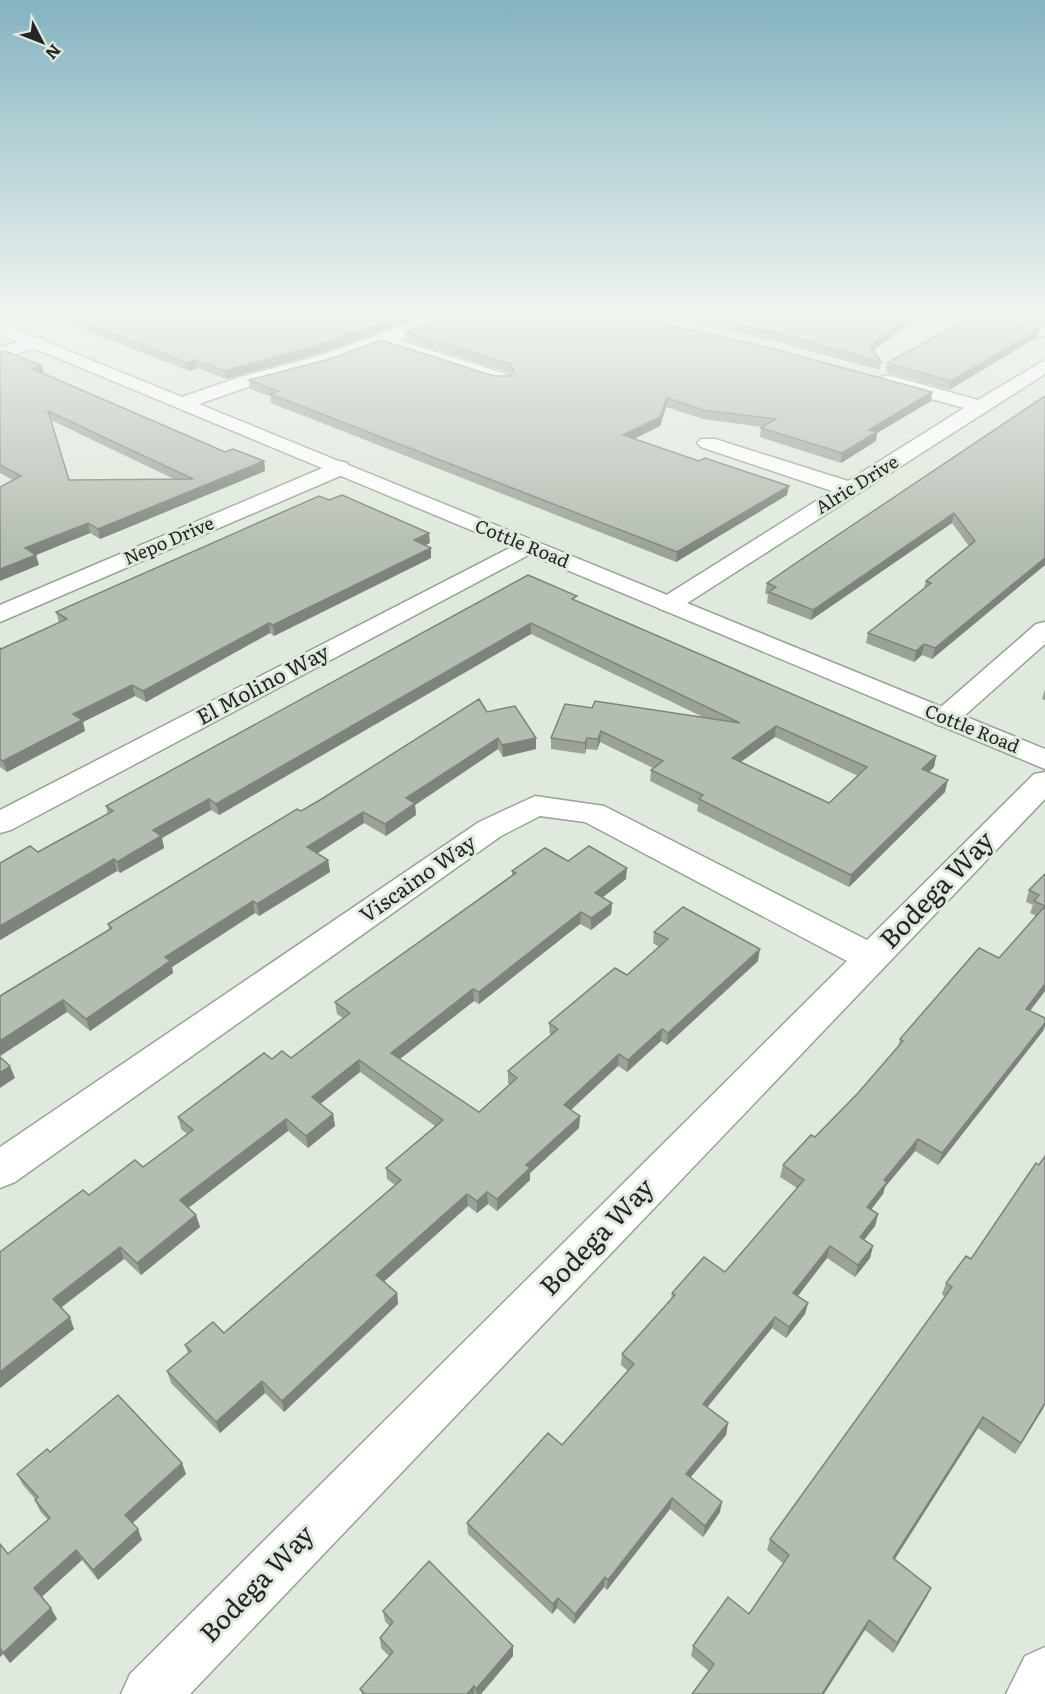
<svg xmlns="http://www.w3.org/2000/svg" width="1045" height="1694" font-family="Literata,serif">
	<rect width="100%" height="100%" fill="#dfe9dd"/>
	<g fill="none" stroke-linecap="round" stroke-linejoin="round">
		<defs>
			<path id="minor" d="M433,315h26l-3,4 -57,21 110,35 3,4 -3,4h-14l-113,-37 -49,18 -79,21 -64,22h-14l-3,-4 3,-4 64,-22 79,-21z
				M963,315h32l50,12v10l-79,-18z
				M36,337l6,1 3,4 -3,4 -42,13v-12z
				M1045,360v14l-367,235 -9,3 -9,-3 -4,-5 4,-5 172,-108 -131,-44 -4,-4 4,-4h14l133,42 116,-73 -83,-23 -3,-4 3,-4 7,-2 90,25z
				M339,461l8,2 3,5 -3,5 -347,149v-17z
				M527,539l9,2 3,5 -3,5 -525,279 -11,3v-23z
				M1045,622v22l-90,80 -10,3 -10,-3 -5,-6 5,-6 101,-88z
				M1045,772v27l-855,895h-69l9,-20 717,-713 -262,-139 -45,-6 -39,20 -486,346 -15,6v-41l479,-325 56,-26 69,10 263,134 167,-166z
				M1045,1647v47h-39l19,-38z"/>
			<path id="tertiary" d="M0,323l1045,426v20l-1045,-435z"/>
		</defs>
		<use href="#minor" stroke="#99a297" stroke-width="3"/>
		<use href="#tertiary" stroke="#99a297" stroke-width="3"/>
		<use href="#minor" fill="#fff" fill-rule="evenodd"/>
		<use href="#tertiary" fill="#fff" fill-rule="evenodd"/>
	</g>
	<path fill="#9ba399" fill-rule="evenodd" d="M47,315h379l-108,39 -92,25 -29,-11 -8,3z
		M656,315h264l-46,35 7,12 -1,8 -106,-29z
		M1002,315h43v10z
		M405,332l526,69 -54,32 -1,8 -35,22 -81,-26 1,-9 2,-1 -60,-8 -37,-12 -6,19 -26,13 153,56 -111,67 -405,-159 -1,-7 -20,-7 -1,-9 245,-4 17,-1 -1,-2 -104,-33z
		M1037,337l-88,53 -63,-18 1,-9z
		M0,352l42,14 2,8 181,78 39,9 1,10 -165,68 -10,-6 -54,22 3,10 -26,-85 -13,-7zM51,420l123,59 -105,1z
		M1045,396v169l-113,94 -10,-4 -8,7 -48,-19 2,-10 56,-45 2,-7 43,-35 -17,-23 -141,97 -44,-17 1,-8 -3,-2 2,-10z
		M430,543l-5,2 6,13 -157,78 -4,-3 -124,69 -11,-6 -52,26 2,9 -78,41 -7,-5v-119l1,1 58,-27 -3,-10z
		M577,601l359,155 -2,11 -5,5 16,20 -96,95 -152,-76 1,-6 -48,-24 1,-11 2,-2 -53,-26 -3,8 -11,-1 -1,5 -34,-5v-11l41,-30 113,10 -174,-84 -312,181 -8,-5 -49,28 2,10 -44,25 -3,-2 -117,69v-77l38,-11 70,-38 -2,-8zM775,737l83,39 -29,27 -88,-41z
		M1045,689v11l-3,-1z
		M487,712l49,37 -33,8 -5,-8 -83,56 1,10 -30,21 -22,-13 -47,30 11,7 2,12 -71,44 -4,-3 -83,54 1,6 -83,58 -23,-19 -67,44v-60l109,-66 -1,-6 193,-113z
		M568,861l58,18 -23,18 9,6 -1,11 -20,16 -11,-6 -101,80 -5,-3 -74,58 79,53 31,-27 -2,-2v-12l42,-35 -1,-13 78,-48 32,-28 -6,-4 1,-11 104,29 -91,84 -6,-4 -34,31 -9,-6 -47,44 9,6 -1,12 -49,45v7l-33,31 -9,-7 -11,9 -9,-7 -84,75 13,12 1,11 -114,108 -19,-19 -45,40 -49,-50 -4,-12 21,-18 -3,-8 39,-12 171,-148 -8,-6 -1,-11 49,-42 -75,-54 -40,32 13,10 2,12 -27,22 -20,-17 -4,3 -96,74 8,7 4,12 -59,48 -17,-16 -63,49 13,21 -74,59 89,-193 54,-28 44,-33 -6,-5 -3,-12 94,-58 19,-1 52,-40 -6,-4 -2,-12 177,-127v-4z
		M1045,874v117l-15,20 15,7v8l-2,5 -105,134 -23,-14 -30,36 -2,7 -12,15 7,5 -3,12 -11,14 9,6 -3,12 -15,19 -28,-19 -30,38 11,7 -3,11 -19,24 -14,-10 -65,79 21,16 -2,12 -35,42 29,35 -17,25 -33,-28 -63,81 -3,-3 -30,37 -17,-16 -5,6 -84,-80 -1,-11 95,-78 66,-74 -7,-6 1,-11 49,-55 1,-6 53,-21 72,-84 -17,-11 3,-12 32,-28 43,-44 40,-46 2,-8 99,-81 37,-42 -6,-3 3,-8 -7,-3 3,-12z
		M1045,1156v248l-30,50 -37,-26 -83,131 36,29 -5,10 -33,55 -28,-23 -156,41 -18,-15 2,-10 56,-32 35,-50 -17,-14 3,-11 175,-242 -3,-3 4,-11 25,-24z
		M50,1452l136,22 -53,49 9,17 -44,40 -16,-20 -40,37 15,22 -47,44 -7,-9 -3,3 8,-103 40,-34 -8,-9 -5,-11v-1l-12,-14 -6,-11z
		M383,1611l130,35v10l-32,38h-119l-2,-5 29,-33 -8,-8 -1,-10 10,-11 -5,-6z"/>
	<path fill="#7e847d" d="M403,315h23l-108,39 -92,25 -1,-8z
		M911,315h9l-51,39 1,-8z
		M1039,329l-2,8 -88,53 2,-9z
		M195,360l2,8 -8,3 -2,-8z
		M42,366l2,9 -11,-6z
		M932,392l-1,9 -54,32 -1,8 -35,22 1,-10 27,-23z
		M667,398l-1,9 -6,19 -37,18v-9z
		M264,461l1,10 -165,68 -2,-10z
		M789,486l-2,9 -111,67 1,-10z
		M954,513l-2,10 -141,97 2,-10z
		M88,523l2,10 -54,22 3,10 -39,16v-12l25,-21z
		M429,533l1,10 -15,7 -1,-10z
		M431,548v10l-157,78 -1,-11z
		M1045,558v7l-113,94 3,-11z
		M269,623l1,10 -124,69 -3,-11z
		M531,623v11l-312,181 -3,-11z
		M924,644l-2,11 -8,7 2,-11z
		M132,685l3,11 -52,26 2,9 -78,41 -4,-11 70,-47z
		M776,726l-1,11 -44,32 1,-11z
		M601,731l-1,11 -3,8 1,-11z
		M498,738v11l-83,56 1,10 -30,21 -1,-12 21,-26z
		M536,738v11l-33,8 -1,-12z
		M587,738l-1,11 -1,5v-11z
		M936,756l-2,11 -14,14 2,-12z
		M948,780l-3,12 -96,95 2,-12z
		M209,799l2,11 -49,28 2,10 -44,25 -3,-11 36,-32z
		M363,812l1,11 -55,36 -2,-12z
		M114,859l3,12 -117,69v-14z
		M328,860l2,12 -71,44 -2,-12z
		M627,868l-1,11 -32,25 1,-11z
		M253,901l2,12 -83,54 1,6 -83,58 -4,-12 79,-62z
		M612,903l-1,11 -20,16v-12z
		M581,912l-1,12 -101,80v-12z
		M760,949l-2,12 -91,84 1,-12z
		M1045,984v7l-23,30 4,-12z
		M473,989l1,12 -82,64 -1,-12z
		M63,1000l4,12 -67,44v-15z
		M1045,1023v3l-2,5 -105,134 4,-12z
		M662,1029l-1,12 -34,31 1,-12z
		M619,1054l-1,12 -55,51 1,-12z
		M359,1060l1,12 -46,37 -2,-12z
		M10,1066l5,12 -15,10v-15z
		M333,1114l2,12 -27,22 -2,-12z
		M580,1116l-1,12 -49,45v7l-33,31v-12l29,-34z
		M286,1119l2,12 -105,81 -3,-12z
		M918,1139l-3,12 -30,36 -2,7 -19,25 3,-12 17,-27z
		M487,1192l1,12 -11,9v-12z
		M467,1194l1,12 -90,81 -2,-12z
		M878,1214l-3,12 -18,23 3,-12z
		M196,1215l4,12 -59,48 -4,-12z
		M830,1246l-3,12 -36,47 2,-12z
		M873,1246l-3,12 -15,19 3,-12z
		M120,1247l4,12 -67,51 -4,-11z
		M397,1293l1,11 -114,108 -2,-11z
		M808,1303l-3,11 -19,24 3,-11z
		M70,1317l4,12 -74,59v-16z
		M775,1317l-3,11 -71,87 2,-11z
		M262,1381l3,12 -45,40 -4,-11z
		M1045,1403l-2,6 -28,45 6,-11z
		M983,1417l-5,11 -89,140 4,-10z
		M728,1423l-2,12 -42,50 2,-11z
		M182,1463l4,11 -56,51 -5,-10z
		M672,1498l-2,11 -63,81 1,-10z
		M722,1502l-2,10 -17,25 2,-11z
		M138,1529l4,11 -44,40 -5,-10z
		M76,1550l6,10 -42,38 -6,-10z
		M605,1577l-1,10 -30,37 1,-10z
		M931,1588l-5,10 -33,55 4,-10z
		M558,1598l-1,10 -5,6 1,-10z
		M51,1608l6,11 -47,44 -7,-10z
		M869,1620l-4,10 -41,64h-2z
		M513,1646v10l-32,38h-4l-1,-5z
		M0,1649l3,5 -3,3z
		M474,1686v8h-7z"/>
	<path fill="#b4bdb2" stroke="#7e847d" stroke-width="1.5" fill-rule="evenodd" d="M66,315h337l-85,30 -93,26 -30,-11 -8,3z
		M451,315h174l145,33 162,44 -63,38 8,2 -35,21 -81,-25 15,-9 -73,-9 -36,-12 -7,19 -37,18 76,26 6,-3 84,28 -112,66 -407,-158 8,-3 -29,-11 84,-22 48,-18 113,36h17l3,-6 -4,-6 -105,-32z
		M694,315h217l-41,31 11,16 -106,-29z
		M975,315l64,14 -88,52 -64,-18z
		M5,351l37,15 -9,3 192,83 8,-3 31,12 -166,68 -10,-6 -63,25 11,7 -36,14v-82l21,-11 -21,-11v-113zM48,411l145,68 -124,1z
		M1045,396v162l-110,90 -11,-4 -8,7 -48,-18 63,-50 -5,-2 49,-40 -21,-28 -141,97 -44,-18 7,-5 -9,-4 26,-18z
		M342,495l87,38 -15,7 17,8 -158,77 -4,-2 -126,68 -11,-6 -59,29 9,6 -79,41 -3,-2v-111l1,1 66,-30 -11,-7 263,-116 10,4z
		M528,575l49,21 -5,3 364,157 -14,13 26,11 -97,95 -152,-76 4,-4 -52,-25 12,-9 -62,-30 -3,8 -11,-1 -2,5 -34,-5 14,-34 27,4 3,-7 145,22 -209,-100 -315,181 -7,-5 -56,31 8,6 -44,26 -3,-3 -114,67v-63l30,-17 8,6 75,-41 -7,-5zM776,726l91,41 -38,36 -97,-45z
		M479,699l8,13 28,-6 21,32 -34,7 -4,-7 -92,60 9,5 -30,21 -22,-12 -56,35 21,13 -71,44 -4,-3 -88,56 5,4 -84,58 -23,-19 -63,41v-45l112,-68 -4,-4 189,-115 4,2 19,-11z
		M589,846l38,22 -32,25 17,10 -21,15 -10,-6 -102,80 -6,-3 -82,64 88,59 38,-34 -9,-7 50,-42 -9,-6 66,-55 12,7 41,-36 -14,-7 29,-25 77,42 -92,84 -6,-4 -34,31 -9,-6 -55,51 16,11 -54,49 4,3 -33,31 -10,-7 -10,9 -10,-7 -91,81 21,18 -115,108 -20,-20 -46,41 -49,-51 24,-20 -6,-6 28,-23 11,11 177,-153 -15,-12 57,-48 -84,-60 -47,37 21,17 -27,22 -20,-17 -4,3 -102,78 16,15 -59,48 -17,-16 -67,52 17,18 -70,55v-120l83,-62 6,5 46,-35 8,7 50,-37 -15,-13 86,-64 8,6 10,-8 9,7 59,-45 -15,-11 181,-129 -4,-2 33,-23 23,13z
		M1045,874v110l-19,25 19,9v5l-103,130 -24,-14 -34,41 3,2 -20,25 11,7 -18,23 13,9 -15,19 -28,-19 -37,47 15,10 -19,24 -14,-10 -72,87 25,19 -42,51 36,28 -17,24 -33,-28 -64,82 -3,-3 -30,37 -17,-16 -5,6 -86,-81 81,-90 14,12 72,-81 -12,-10 53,-59 -3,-2 32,-36 21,15 79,-92 -21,-15 28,-30 4,2 43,-44 45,-52 -3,-2 79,-91 20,10 46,-52 -11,-5 5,-6 -10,-5z
		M0,1057l10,9 -10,7z
		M1045,1156v247l-24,40 -38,-26 -90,141 38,30 -34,55 -28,-23 -47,74h-130l22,-30 -21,-18 35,-49 21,17 40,-59 -19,-16 182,-252 -6,-4 20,-27 5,3 65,-96 3,2z
		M118,1395l64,68 -57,52 13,14 -45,41 -17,-20 -42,38 17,20 -48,45 -3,-5v-104l8,10 42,-36 -15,-18 3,-3 -21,-23 30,-25 3,3z
		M429,1561l84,85 -37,43 -2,-3 -7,8h-102l-5,-5 33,-37 -13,-14 13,-16 -10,-11z"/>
	<linearGradient id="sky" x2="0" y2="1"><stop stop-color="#84b3c1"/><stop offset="0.57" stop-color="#f1f5f0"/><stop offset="1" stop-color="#f1f5f0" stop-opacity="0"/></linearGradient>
	<rect width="1045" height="552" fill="url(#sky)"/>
	<g text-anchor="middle" stroke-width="6" stroke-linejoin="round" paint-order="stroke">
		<g font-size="18" fill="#232622" stroke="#dfe9dd">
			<text transform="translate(857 485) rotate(-32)" y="6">Alric Drive</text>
			<text transform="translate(169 541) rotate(-23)" y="6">Nepo Drive</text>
			<text transform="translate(522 544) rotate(22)" y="6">Cottle Road</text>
			<text transform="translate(972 729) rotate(22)" y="6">Cottle Road</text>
		</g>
		<g font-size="21" fill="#232622" stroke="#dfe9dd">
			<text transform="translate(263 685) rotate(-28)" y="7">El Molino Way</text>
			<text transform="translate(418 879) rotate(-35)" y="7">Viscaino Way</text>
		</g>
		<g font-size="26" fill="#232622" stroke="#dfe9dd">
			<text transform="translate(937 890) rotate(-46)" y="9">Bodega Way</text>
			<text transform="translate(597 1237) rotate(-46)" y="9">Bodega Way</text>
			<text transform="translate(257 1584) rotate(-46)" y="9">Bodega Way</text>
		</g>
	</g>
	<g transform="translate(42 42) rotate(132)" stroke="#dfe9dd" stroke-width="4.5" paint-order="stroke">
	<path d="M0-4.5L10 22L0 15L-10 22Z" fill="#232622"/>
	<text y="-9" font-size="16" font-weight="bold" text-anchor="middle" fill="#232622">N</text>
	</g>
</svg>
